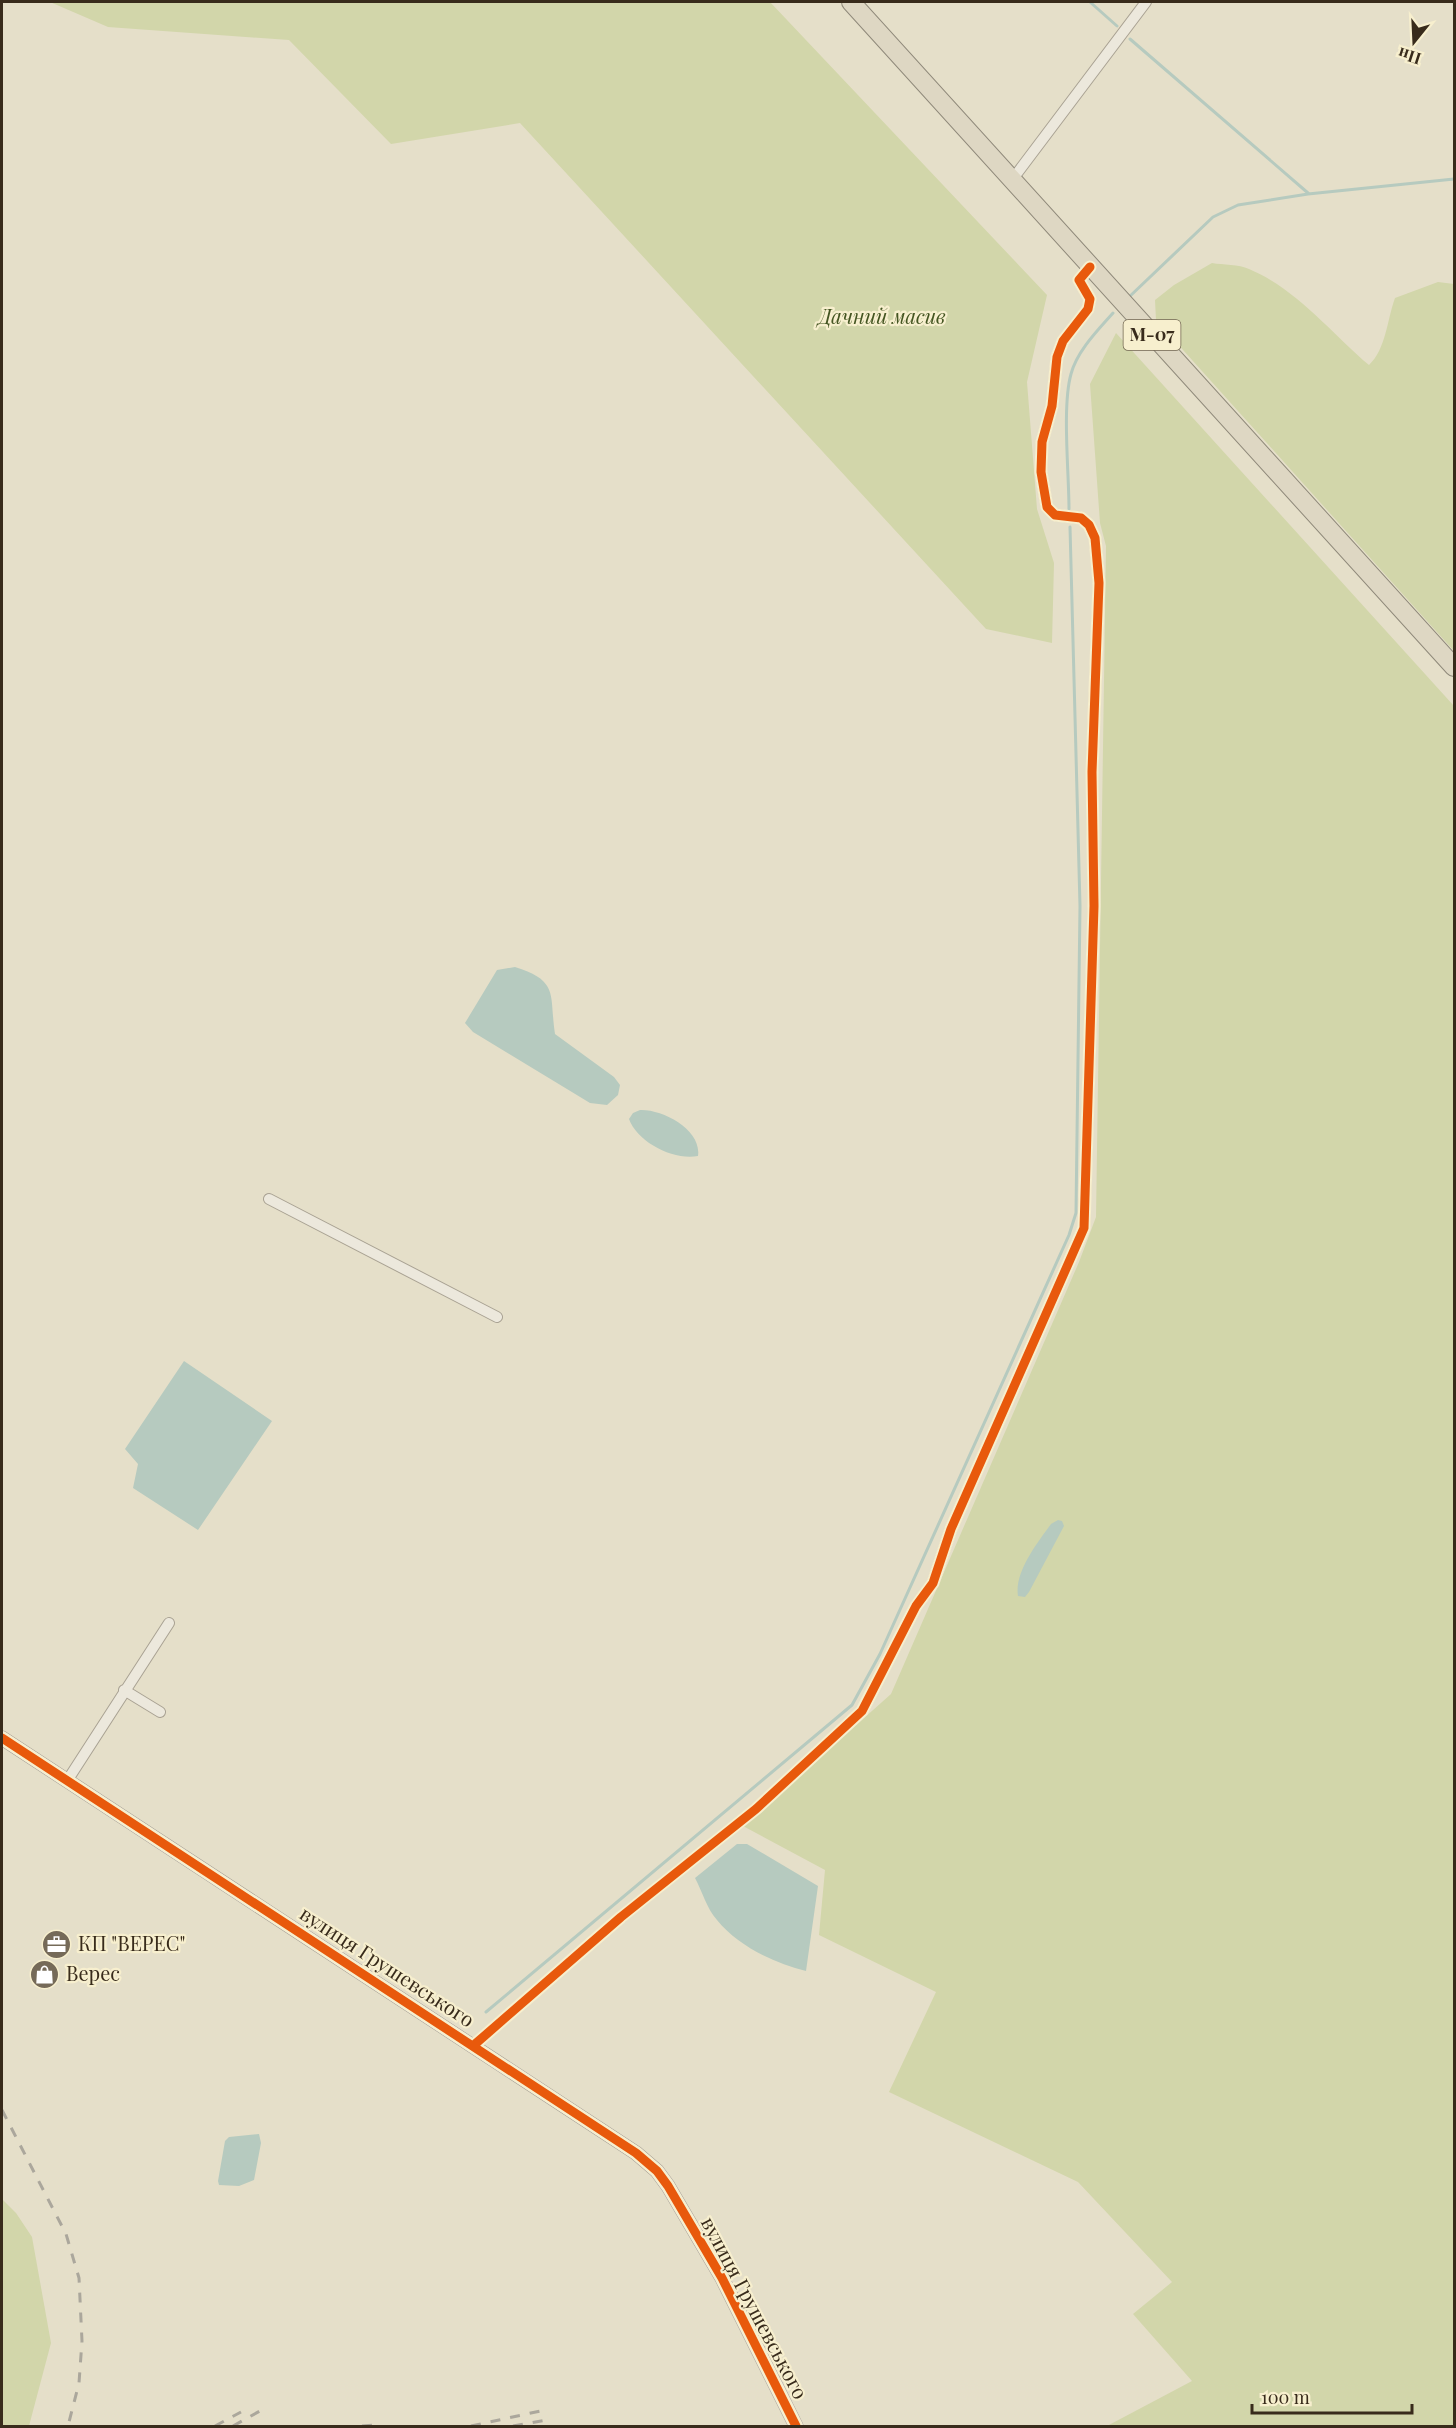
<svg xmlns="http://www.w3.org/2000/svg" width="1456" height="2428" font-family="'Playfair Display',serif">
	<rect width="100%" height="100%" fill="#e5dfc9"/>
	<path fill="#d2d6aa" d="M50,2h720l277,293 -20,87 10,127 17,54 -2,80 -66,-14 -466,-506 -129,21 -102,-104 -181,-13z
		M1212,263c11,2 27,1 37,6 48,20 82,64 120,96 17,-16 18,-45 26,-67l43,-16 16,2v367l-298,-331 -1,-20 19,-15z
		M1116,333l338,373v1720h-347l85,-45 -59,-67 39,-32 -94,-100 -189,-90 47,-100 -117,-57 6,-65 -82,-44 148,-132 188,-432 17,-45 10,-671 -6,-23 -10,-139z
		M2,2199l14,14 16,24 19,106 -22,83h-27z"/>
	<path fill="#b6cabf" d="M515,967c45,14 34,28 40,67l59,43 6,8 -2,10 -11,10 -17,-2 -117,-71 -8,-9 32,-53z
		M640,1110c23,-1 62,20 58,46 -24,5 -61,-14 -69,-37l4,-6z
		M184,1361l88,60 -74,109 -65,-42 5,-24 -13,-15z
		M1058,1520l4,1 2,5 -35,66 -4,5 -7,-1c-4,-24 20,-54 33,-72z
		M737,1844h10l71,42 -12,85c-32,-8 -68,-25 -89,-51 -10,-11 -15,-29 -22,-42z
		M259,2134l2,9 -7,37 -15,6 -20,-1 -1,-4 7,-40 4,-4z"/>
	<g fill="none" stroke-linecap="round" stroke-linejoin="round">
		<path stroke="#b6cabf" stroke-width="3" d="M1090,2l27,24
			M1130,39l178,154
			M1128,298l85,-81 25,-12 70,-11 146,-15
			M1069,509c0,-36 -7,-103 2,-135 6,-23 27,-44 42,-61
			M486,2012l366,-307 28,-51 189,-419 7,-22 4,-307 -10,-379"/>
		<defs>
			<path id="minor" d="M1012,180l134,-178
				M269,1199l228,118
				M124,1690l36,22
				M67,1781l102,-158
				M474,2045l147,-128 135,-108 106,-98 54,-105 17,-23 18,-54 133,-301 10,-322 -2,-134 7,-189 -4,-45 -6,-13 -8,-7 -26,-3 -8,-8 -6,-35 1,-30 10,-36 5,-49 6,-16 25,-32 2,-10 -11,-19 11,-13"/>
			<path id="tertiary" d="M2,1738l634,415 21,18 11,15 54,92 74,148"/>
			<path id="trunk" d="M851,2l603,665"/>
		</defs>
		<use href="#minor" stroke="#a9a293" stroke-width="12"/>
		<use href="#tertiary" stroke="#a9a293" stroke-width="15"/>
		<use href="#trunk" stroke="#8f897a" stroke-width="20"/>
		<use href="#minor" stroke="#ece8dc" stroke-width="10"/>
		<use href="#tertiary" stroke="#ece8dc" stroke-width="14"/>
		<use href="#trunk" stroke="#ded7c3" stroke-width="18"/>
		<path stroke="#aba79c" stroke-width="3" stroke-dasharray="10 10" stroke-linecap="butt" d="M2,2110l64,124 13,44 3,63 -3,42 -11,43
			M215,2426l26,-14
			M233,2426l27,-15
			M362,2426l13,-1
			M471,2426l74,-16
			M513,2426l34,-6"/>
		<defs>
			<path id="cycleway" d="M2,1738l634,415 21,18 11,15 54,92 74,148
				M474,2045l147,-128 135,-108 106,-98 54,-105 17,-23 18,-54 133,-301 10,-322 -2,-134 7,-189 -4,-45 -6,-13 -8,-7 -26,-3 -8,-8 -6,-35 1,-30 10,-36 5,-49 6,-16 25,-32 2,-10 -11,-19 11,-13"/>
		</defs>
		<use href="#cycleway" stroke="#f7efce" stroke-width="13"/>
		<use href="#cycleway" stroke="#e8590c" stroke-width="9"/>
	</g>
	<defs>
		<symbol id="office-disc" viewBox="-11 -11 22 22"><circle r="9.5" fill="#756a58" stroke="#f7efce"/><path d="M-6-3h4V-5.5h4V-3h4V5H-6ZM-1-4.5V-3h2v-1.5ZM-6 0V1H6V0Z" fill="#fff"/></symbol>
		<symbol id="shop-disc" viewBox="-11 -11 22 22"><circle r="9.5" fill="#756a58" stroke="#f7efce"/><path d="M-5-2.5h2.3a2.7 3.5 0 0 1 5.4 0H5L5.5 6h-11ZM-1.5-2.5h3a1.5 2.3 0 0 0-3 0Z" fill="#fff"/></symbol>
	</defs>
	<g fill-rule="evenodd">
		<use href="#office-disc" x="40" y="1928" width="33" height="33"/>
		<use href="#shop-disc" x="28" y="1958" width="33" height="33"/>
	</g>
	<g text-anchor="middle" stroke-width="4.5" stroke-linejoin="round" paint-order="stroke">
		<rect fill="#f7efce" stroke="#716651" stroke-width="1.5" x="1123.5" y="320" width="57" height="30" rx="4.5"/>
		<g font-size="18" font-weight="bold" fill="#382b1b">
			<text x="1152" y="341">М-07</text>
		</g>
		<g font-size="20" font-style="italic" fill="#445521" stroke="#f7efce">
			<text x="882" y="324">Дачний масив</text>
		</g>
		<g font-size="20" fill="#382b1b" stroke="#f7efce" text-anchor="start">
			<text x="78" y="1951">КП "ВЕРЕС"</text>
			<text x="66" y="1981">Верес</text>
		</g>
		<g font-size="20" fill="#382b1b" stroke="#f7efce">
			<text transform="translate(387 1967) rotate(33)" y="7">вулиця Грушевського</text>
			<text transform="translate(754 2308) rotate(62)" y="7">вулиця Грушевського</text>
		</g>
	</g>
	<rect width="1456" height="2428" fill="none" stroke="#382b1b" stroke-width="6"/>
	<g transform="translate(1414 42) rotate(198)" stroke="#f7efce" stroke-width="4.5" paint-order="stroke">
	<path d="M0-4.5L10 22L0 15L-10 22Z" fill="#382b1b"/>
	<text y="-9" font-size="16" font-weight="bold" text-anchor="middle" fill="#382b1b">Пн</text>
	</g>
	<path d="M1252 2404v9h160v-9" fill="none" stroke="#382b1b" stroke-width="3"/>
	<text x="1261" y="2404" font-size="18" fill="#382b1b" stroke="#f7efce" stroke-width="4.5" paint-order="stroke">100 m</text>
</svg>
